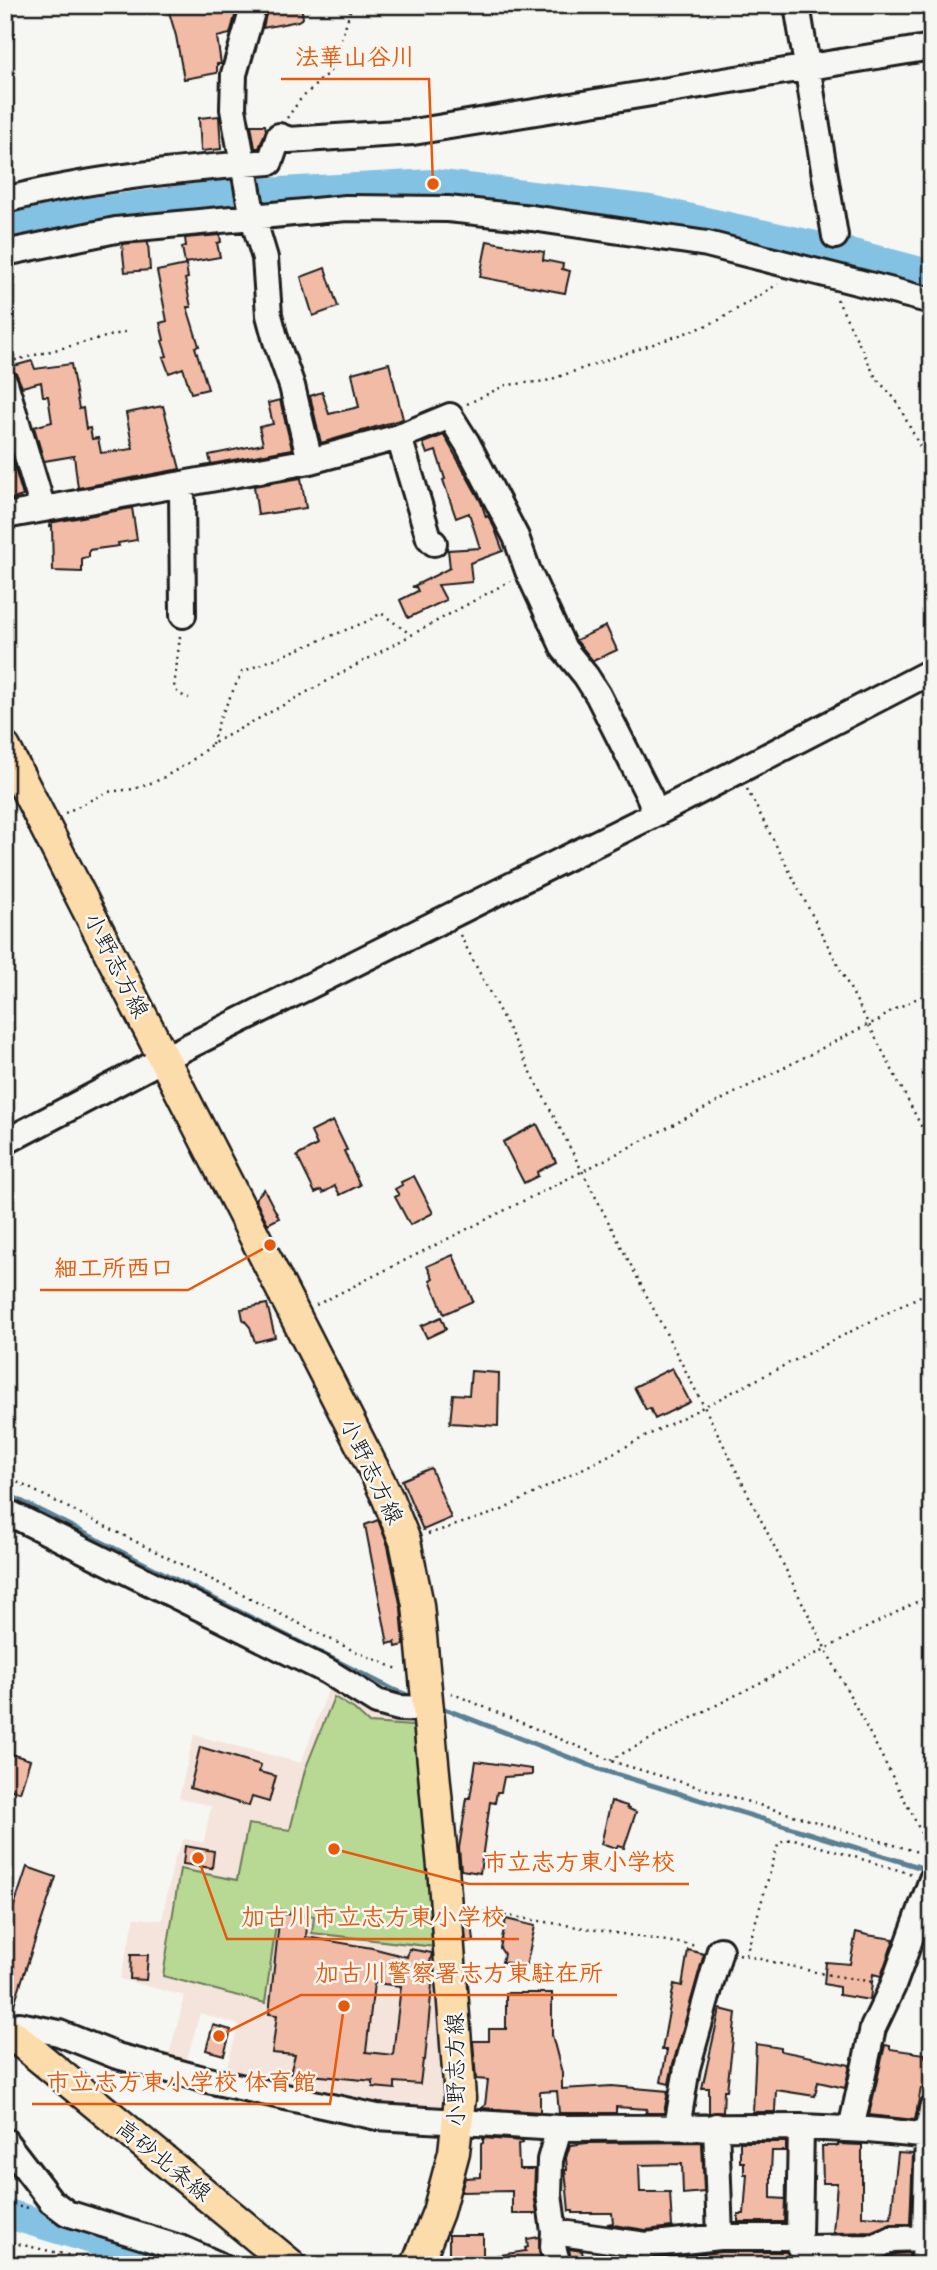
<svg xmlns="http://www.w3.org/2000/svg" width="937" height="2270" font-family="Mynerve,'Klee One',sans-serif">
	<rect width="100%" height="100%" fill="#f6f6f2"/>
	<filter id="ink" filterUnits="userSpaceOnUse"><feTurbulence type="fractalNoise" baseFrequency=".0143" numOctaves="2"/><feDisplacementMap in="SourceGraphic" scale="14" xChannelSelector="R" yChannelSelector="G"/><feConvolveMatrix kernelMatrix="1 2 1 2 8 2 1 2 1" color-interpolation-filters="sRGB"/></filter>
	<g filter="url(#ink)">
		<path fill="#f5e4db" d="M332,1680l90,36 31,398 -63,-5 -165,-37 14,-47 -39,-12 -14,49 -18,-4 17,-62 -65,-17 15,-61 27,2 12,-61 10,-20 20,3 7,-36 -32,-8 15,-63 107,28z"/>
		<path fill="#b7d993" stroke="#6a7a58" stroke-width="2" d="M334,1697l20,12 15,14 44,3 23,221 -124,-14 2,-17 -36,-6 -13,93 -102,-27 17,-107 57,11 11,-56 42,6 15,-60z"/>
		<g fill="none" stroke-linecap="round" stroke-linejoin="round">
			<path stroke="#5a8093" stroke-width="5" d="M5,1493l387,196 23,9
				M437,1706l162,63 333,102"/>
			<path stroke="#83c2e3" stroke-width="30" d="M5,226l13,-4 203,-27 212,-11 217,26 207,45 75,20
				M5,2215l10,1 163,49"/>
		</g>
		<path fill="#f2bba6" stroke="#1c1c1c" stroke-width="2" fill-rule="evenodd" d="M167,5h34l1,2 5,-2h31l-8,29 -13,3 4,27h-4v9l-33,6 -8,-43z
			M268,5h33l2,13 -5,3 -35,7z
			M219,116l2,33 -20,2 -2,-33z
			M251,125h14l1,5 -7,18h-4z
			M220,235l1,7 -4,1 3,14 -35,6 -3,-16 4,-1 -1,-8z
			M487,241l57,11 -1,8 20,4 -1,5 8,2 -5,22 -85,-16z
			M148,242l2,28 -25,2 -3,-28z
			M186,265l2,13 -3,1 6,28h-4l12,39 -4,1 13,42 -17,4 -8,-25 -14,5 -6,-16 4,-1 -5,-15 2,-1 -4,-17 7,-2 -10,-50z
			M325,268l13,39 -25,9 -12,-39z
			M32,361l3,8 36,-5 8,45 4,-1 3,21 4,-1 2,11 6,-1 3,15 32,-4 -7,-36 37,-7 17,63 -102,19 -4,-32 -30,5 -10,-34 18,-5 -4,-26h-5l-2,-14 -19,5 -6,-14 -5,-3 -1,-3z
			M389,363l14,56 -82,24 -11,-47 12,-4 7,22 30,-7 -7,-34z
			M280,400l12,49 -81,15 -2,-9 54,-11 -4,-17 14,-3 -5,-21z
			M444,435l37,67 5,15 2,-1 6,11 9,24 -33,12 2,19 -34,3 8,15 -38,18 -8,-18 18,-9 -2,-4h-4l38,-19 -2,-18 32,-2 -11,-35 -13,5 -13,-38 2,-1 -9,-28 -9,3 -4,-11z
			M5,442h2l16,54 -18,5z
			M301,478l5,30 -48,7 -4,-29z
			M132,508l5,32 -19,3 1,3 -30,4v7l-7,1v14l-29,-1 -1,-46 -2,1 -1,-3z
			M606,626l11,24 -24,11 -17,-21z
			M333,1121l14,29 -3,1 16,34 -20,10 -5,-9 -12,7 -2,-3 -6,3 -18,-37 20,-11 -6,-13z
			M537,1124l19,38 -19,10 1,4 -14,7 -21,-41z
			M414,1176l19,37 -23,12 -15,-28 4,-2 -4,-6 7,-4 -1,-3z
			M264,1189l15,29 -11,6 -13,-25z
			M453,1255l20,46 -29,13 -14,-34 3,-2 -6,-12z
			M267,1304l8,33 -20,5 -5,-15 -7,-8 -2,-10z
			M441,1317l5,12 -19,9 -6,-12z
			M672,1368l18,34 -35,17 -5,-11 -4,2 -12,-23z
			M471,1371l28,2 -1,53 -48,-3 3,-29 16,1z
			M431,1468l20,50 -28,12 -21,-50z
			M378,1520l10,26 13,62 3,37 -8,2 -1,-5 -7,2 -23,-119z
			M200,1747l61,18 -2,7 17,4 -7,26 -17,-5 -3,9 -59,-18z
			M5,1752l25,8 -10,32 -15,-4z
			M476,1761l56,8v6l-28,2 -3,15h-4l-2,11 -5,-1 -10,71 -19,-3 -2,-22 8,-50h3z
			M611,1801l16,5v2l9,4 -12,36 -6,-2 -2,3 -15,-5z
			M185,1846l29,5 -2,17 -29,-4z
			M27,1867l29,10 -45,136 -6,-1v-79z
			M280,1913l28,4 -2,20 66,11 35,9 2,-8 23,4 -3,15 4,1v5l-8,86h-2l-3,24 -25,-2v7l-22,-2v-6l-83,-8 5,-18 -23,-2 5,-38 -8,-1zM374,1983l27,3 -8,69 -27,-3z
			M464,1914h7l3,27 -8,1z
			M506,1919l29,7 -9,40 -24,-4 2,-8 -4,-6z
			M856,1932l11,3 27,4 -13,37 -8,-2 -3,26 -31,-5v-8l-15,-3 2,-22 24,2z
			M688,1950l16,4 -31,110 -4,20 -8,-2 6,-32h-5l12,-66 8,2z
			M131,1955h17l-2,25 -16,-1z
			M506,1993h46v42l10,38v16l50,-3 56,5 -4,22h-18l1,-4 -31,-2v6h-57l-2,-22 -17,1v20l-59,-4 4,-3 3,-25 -12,-1 -3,-38h16v-12h17z
			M720,2009l16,4 -9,77h-3l-1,22 -14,1v-25h-7z
			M213,2025l18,5 -7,25 -18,-5z
			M756,2044l25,4v3l69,14 -5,23 -27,-6 -3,14 -39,-6 -1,22h-22z
			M885,2045l5,1v3l35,5v3l7,2 -5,29h-6l-6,32 -46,-5z
			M483,2138l39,3 1,2 -5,1 1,25h16l-1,25 3,20h-25v-23l-51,1 4,-14 16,-1v-33l2,-1z
			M702,2142l2,50 -21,2 -1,-30 -43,1 1,27h30l2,35 -26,3 -39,-6 6,-1 -1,-10h-39v-2h-4l-4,-42h2l-1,-11 4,-13 17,-2z
			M740,2142h46v9h-14l-1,21v26l14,1 -1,23h-46v-8h6l3,-40h-3v-12h-4z
			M838,2144l24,1v71l29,2 7,-65 15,1 -3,70h-19l-19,8 -39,1 4,-50h-14l-1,-37h16z
			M449,2235h34v30h-34z
			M539,2237v14l3,14h-54l-1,-8 39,-6 -1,-3 3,-1 -1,-8z
			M569,2249l13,2 3,14h-13z
			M721,2252h65l8,8 11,3 71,-1 20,-8 13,-1v12h-297l1,-10 34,5z"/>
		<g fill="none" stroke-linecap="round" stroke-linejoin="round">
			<defs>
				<path id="minor" d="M254,5l-20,69 -1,35 20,109 12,40 4,57 7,26 16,45 18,75
					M797,5l38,231
					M5,200c84,-22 179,-31 265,-38l9,-26 10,4 124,-8 519,-85
					M5,253l111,-23 230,-22 102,1 84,9 175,26 225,57
					M5,383l38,126
					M399,437l30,101 5,5
					M182,484l1,131
					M5,516l305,-55 89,-24 51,-21 17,27 49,94 12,34 36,78 22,27 12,19 52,103 5,16
					M5,1142l160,-84 490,-244 277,-143
					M5,1511l322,160 50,31 22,6 29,1
					M10,2033l9,-8 40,8 58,23 86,23 174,38 182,11 242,-1 67,3 64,6
					M716,2126l4,111
					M677,2127l10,-59 33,-118
					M851,2129l22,-101 20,-42 39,-107
					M5,2141l46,60 16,12 116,36 36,16
					M554,2232l92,13 74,-8h79v9l6,2 71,-1 16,-8 32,-1
					M799,2237l2,-110
					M558,2265l-5,-18 1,-15 -5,-38 1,-34 9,-32
					M924,2265l4,-129 4,-27"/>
				<path id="major" d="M5,748l370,724 13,27 17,42 13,64 25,262 17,231 -6,54 -16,60 -21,53
					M5,2029l286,236"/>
			</defs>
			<use href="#minor" stroke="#1c1c1c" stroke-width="30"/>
			<use href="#major" stroke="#1c1c1c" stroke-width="35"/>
			<path stroke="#1c1c1c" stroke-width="2.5" stroke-dasharray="2 5" stroke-linecap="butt" d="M287,118l13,-18 32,-31 20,-64
				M837,299l39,79 20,22 36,70
				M8,362l117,-30
				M467,404l39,-19 40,-4 154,-53 19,-8 59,-36
				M180,636l-6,52 5,6 10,4
				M212,744l8,-26 22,-46 126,-51 13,-8 29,21
				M747,789l185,358
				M65,813l42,-21 27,-3 25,-9 31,-18 22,-18 298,-163
				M460,935l252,487 113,226 87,166 14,29 2,12 4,2
				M316,1305l267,-134 286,-147 9,-3 13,-10 41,-20
				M5,1476l345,173 50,21
				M428,1534l72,-23 432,-221
				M451,1693l166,70 311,92
				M610,1760l322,-166
				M470,1910l228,36
				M739,1954l85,20 49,8
				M746,1955l32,-110 7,-5 9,-1 118,35
				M5,2205l25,3
				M5,2241l107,24"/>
			<use href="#minor" stroke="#f6f6f2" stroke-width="24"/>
			<use href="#major" stroke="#fddcac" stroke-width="30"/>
		</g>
	</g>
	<g text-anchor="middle" stroke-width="5" stroke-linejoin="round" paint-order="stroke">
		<g font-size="23" fill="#1c1c1c" stroke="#f6f6f2">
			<text transform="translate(117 965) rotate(63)" y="8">小野志方線</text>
			<text transform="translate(372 1471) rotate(64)" y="8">小野志方線</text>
			<text transform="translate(455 2070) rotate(-91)" y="8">小野志方線</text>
			<text transform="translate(164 2160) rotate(39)" y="8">高砂北条線</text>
		</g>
	</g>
	<path fill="none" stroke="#e8590c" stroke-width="2.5" d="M433 184L429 79H281M270 1245L188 1290H40M334 1849L469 1884H689M198 1858L227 1939H519M219 2036L301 1995H617M344 2006L330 2104H32"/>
	<g fill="#e8590c" stroke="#f6f6f2" stroke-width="2.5">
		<circle cx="433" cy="184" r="7"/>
		<circle cx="270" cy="1245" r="7"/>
		<circle cx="334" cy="1849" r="7"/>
		<circle cx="198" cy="1858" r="7"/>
		<circle cx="219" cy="2036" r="7"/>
		<circle cx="344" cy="2006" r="7"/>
	</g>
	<g font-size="24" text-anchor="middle" font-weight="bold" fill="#e8590c" stroke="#f6f6f2" stroke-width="5" stroke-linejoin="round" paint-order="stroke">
		<text x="355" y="65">法華山谷川</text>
		<text x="114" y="1276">細工所西口</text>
		<text x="579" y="1870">市立志方東小学校</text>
		<text x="373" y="1925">加古川市立志方東小学校</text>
		<text x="459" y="1981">加古川警察署志方東駐在所</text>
		<text x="181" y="2090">市立志方東小学校 体育館</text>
	</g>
	<rect width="937" height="2270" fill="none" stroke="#f6f6f2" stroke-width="28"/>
	<rect x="14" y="14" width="909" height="2242" fill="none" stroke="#1c1c1c" stroke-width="2.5" filter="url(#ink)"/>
</svg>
